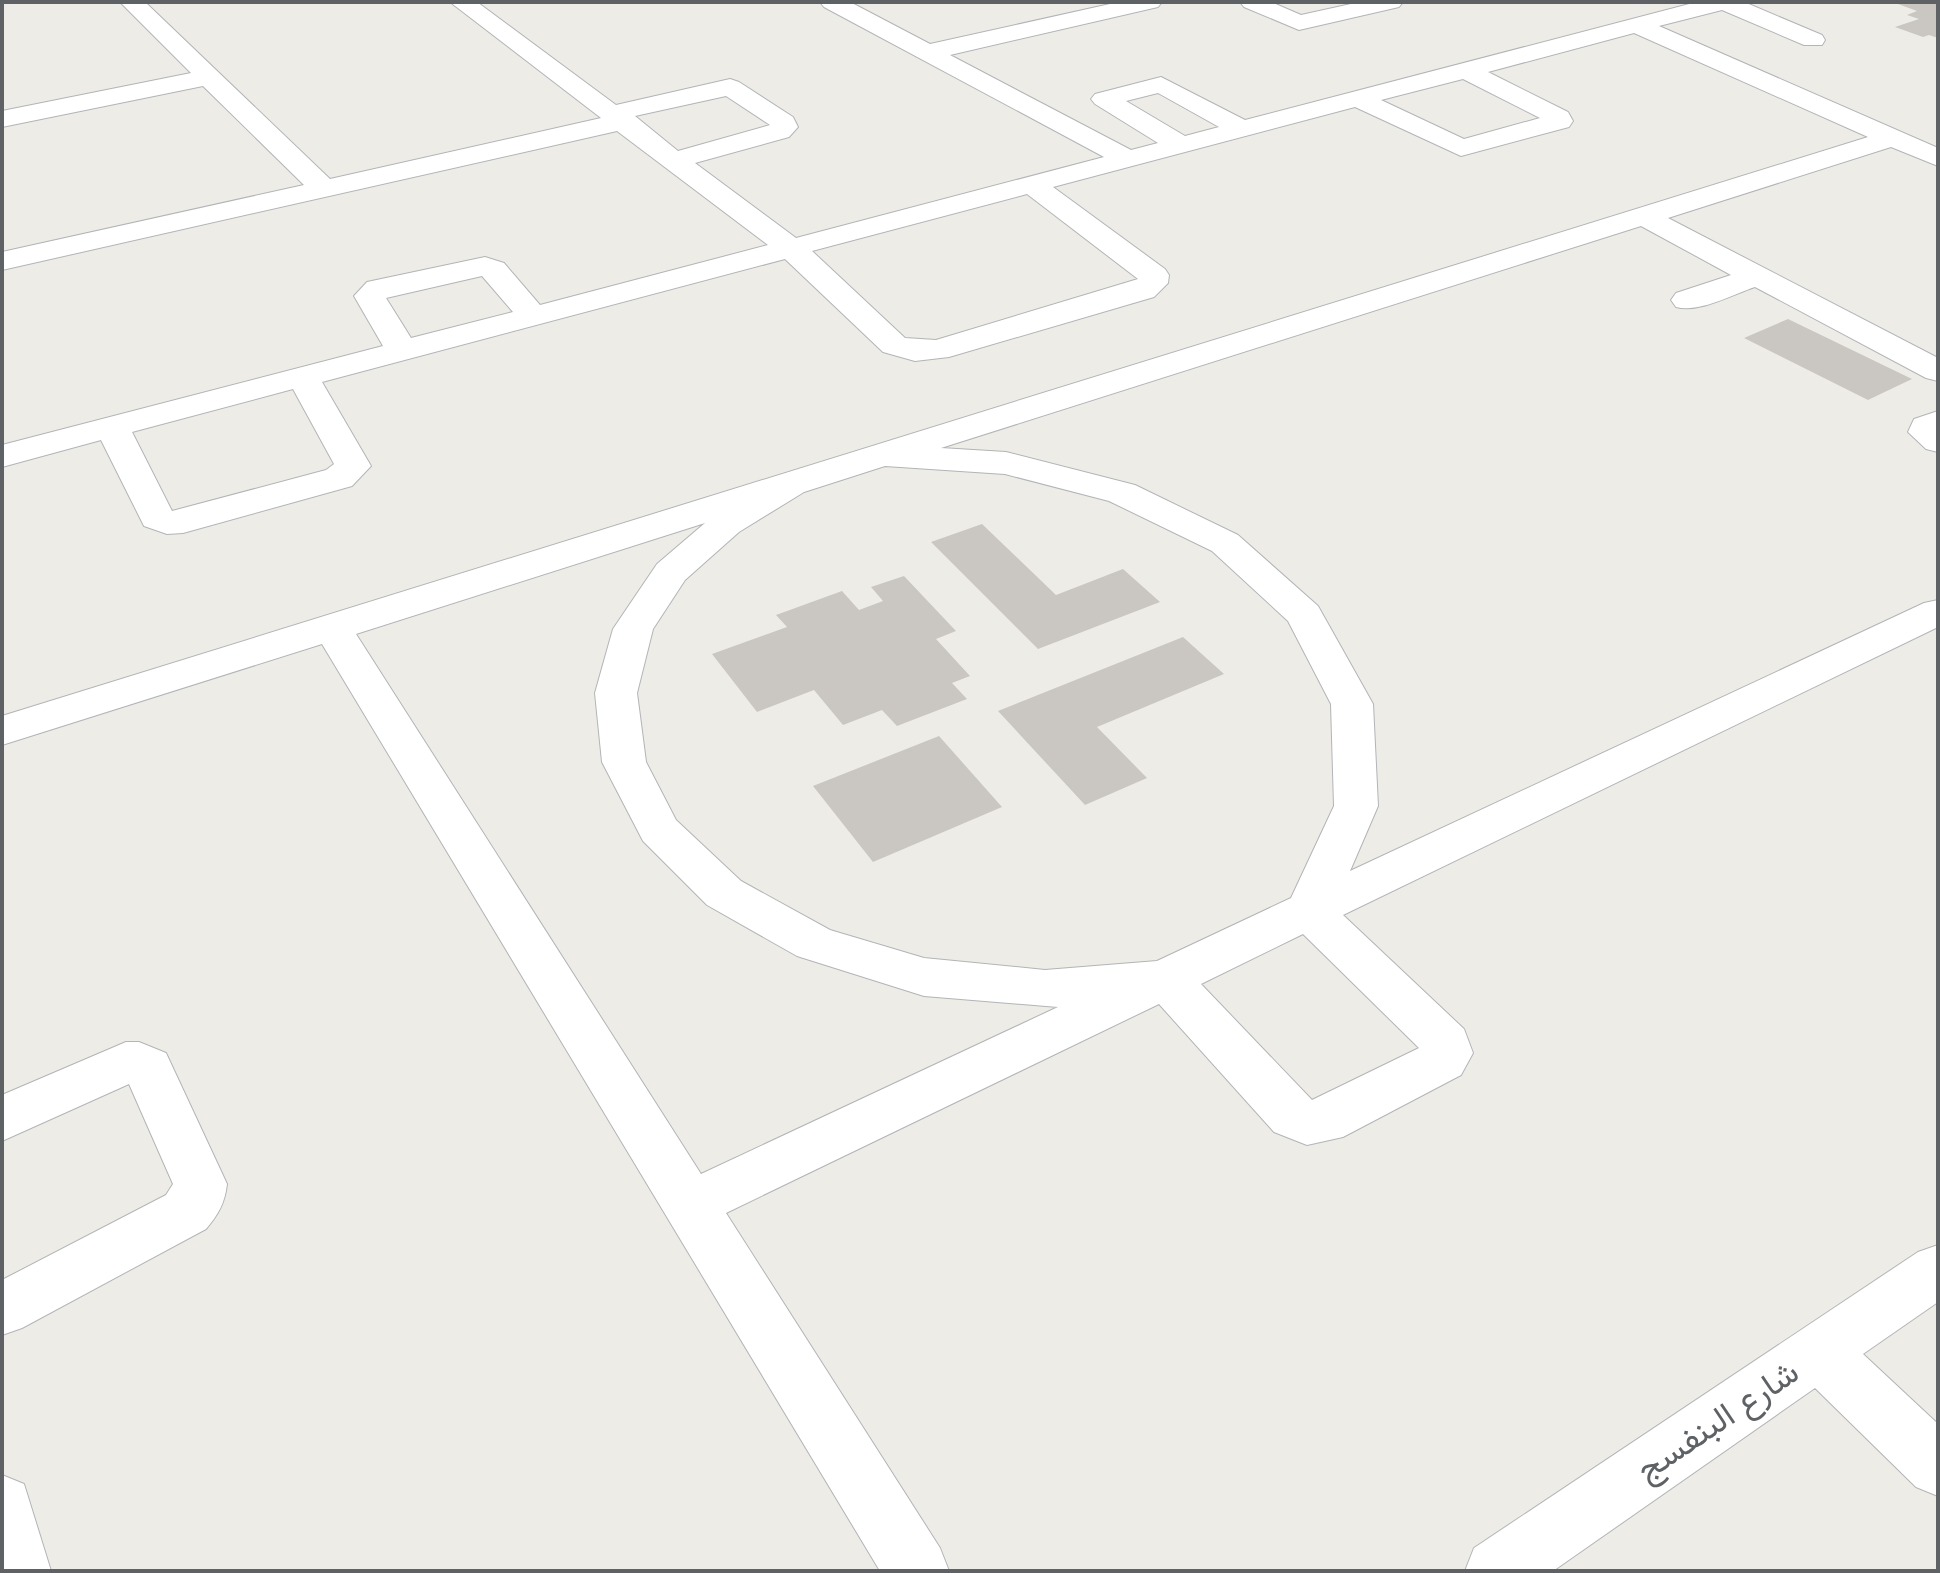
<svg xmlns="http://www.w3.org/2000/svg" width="1940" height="1573" font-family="Montserrat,Vazirmatn,sans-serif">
	<rect width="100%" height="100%" fill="#eeece7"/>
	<path fill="#cac7c3" d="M1904,2h34v36l-9,-3 -6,2 -28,-10 24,-8 -12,-4 10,-4 -19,-7z
		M1788,319l124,60 -44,21 -124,-62z
		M982,524l74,71 67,-26 37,33 -122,47 -107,-107z
		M904,576l52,55 -20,8 34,37 -18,7 15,16 -70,27 -15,-16 -39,15 -29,-35 -57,22 -45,-58 75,-27 -11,-12 66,-24 17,19 24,-9 -12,-14z
		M1183,637l41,37 -127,53 50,51 -62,27 -87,-94z
		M939,736l63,71 -129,55 -60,-76z"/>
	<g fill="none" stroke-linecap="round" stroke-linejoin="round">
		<defs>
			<path id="minor" d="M120,2h25l185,177 271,-61 -151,-116h27l139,103 114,-26 9,3 54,35 5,10 -9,10 -94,26 101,75 308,-81 -280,-150 -4,-5h30l80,42 189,-42h43l-4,5 -208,48 181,95 27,-7 -63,-39 -4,-5 4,-5 66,-17 84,43 452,-118h47l78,33 3,5 -3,5h-18l-82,-35 -63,16 279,122v18l-47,-19 -223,71 270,140v23l-12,-3 -171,-91c-24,8 -55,26 -79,20l-5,-7 5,-7 55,-18 -90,-49 -700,222 65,4 129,33 103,50 80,71 55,98 5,102 -28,65 574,-268 14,-3v27l-595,288 121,114 9,24 -12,22 -118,62 -36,8 -33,-13 -115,-128 -433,209 214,335 9,23h-69l-558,-927 -320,101v-29l1866,-579 -234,-104 -146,39 80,40 5,9 -4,6 -108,29 -106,-49 -302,80 112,82 4,6 -1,8 -14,14 -205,60 -34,4 -32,-9 -98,-93 -463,123 49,84 -19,20 -169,47 -16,1 -23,-8 -43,-86 -99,27v-22l381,-99 -29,-50 13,-14 118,-25 19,6 36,42 228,-60 -151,-114 -615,139v-18l302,-67 -101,-99 -201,41v-16l189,-38zM1463,79l77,39 -76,21 -83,-39zM1158,93l61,34 -34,9 -59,-35zM726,96l44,29 -92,26 -43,-35zM1027,194l111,85 -202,61 -31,-2 -93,-87zM482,276l31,36 -102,26 -25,-40zM293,389l41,75 -8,6 -154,41 -40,-79zM885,466l120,8 104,27 103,50 76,70 43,83 3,102 -43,92 -134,63 -112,9 -121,-12 -94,-28 -89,-49 -65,-61 -30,-58 -9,-69 16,-64 32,-49 54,-48 65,-40zM705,523l-48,41 -44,65 -18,64 7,69 41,79 64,64 90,51 127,40 134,11 -357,167 -345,-540zM1303,934l116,114 -107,52 -111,-116z
				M1240,2h31l30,13 59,-13h43l-4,5 -100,23 -55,-23z
				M1938,411v41l-12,-3 -18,-17 6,-13z
				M126,1042h13l27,11 61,131c-2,19 -9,31 -21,45l-184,99 -20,7v-55l164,-85 7,-11 -44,-100 -127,57v-46z
				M1938,1245v57l-75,52 75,70v72l-22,-9 -101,-99 -262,183h-88l9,-23 444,-296z
				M2,1475l22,9 27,87h-49z"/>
		</defs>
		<use href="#minor" stroke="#b2b4b7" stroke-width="2"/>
		<use href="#minor" fill="#fff" fill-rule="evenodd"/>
	</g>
	<g text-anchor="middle" stroke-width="7" stroke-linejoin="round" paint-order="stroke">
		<g font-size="34" fill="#5e6265" stroke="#fff">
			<text transform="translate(1717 1420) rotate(-34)" y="12">شارع البنفسج</text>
		</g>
	</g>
	<rect width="1940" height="1573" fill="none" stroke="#5e6265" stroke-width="8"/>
</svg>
